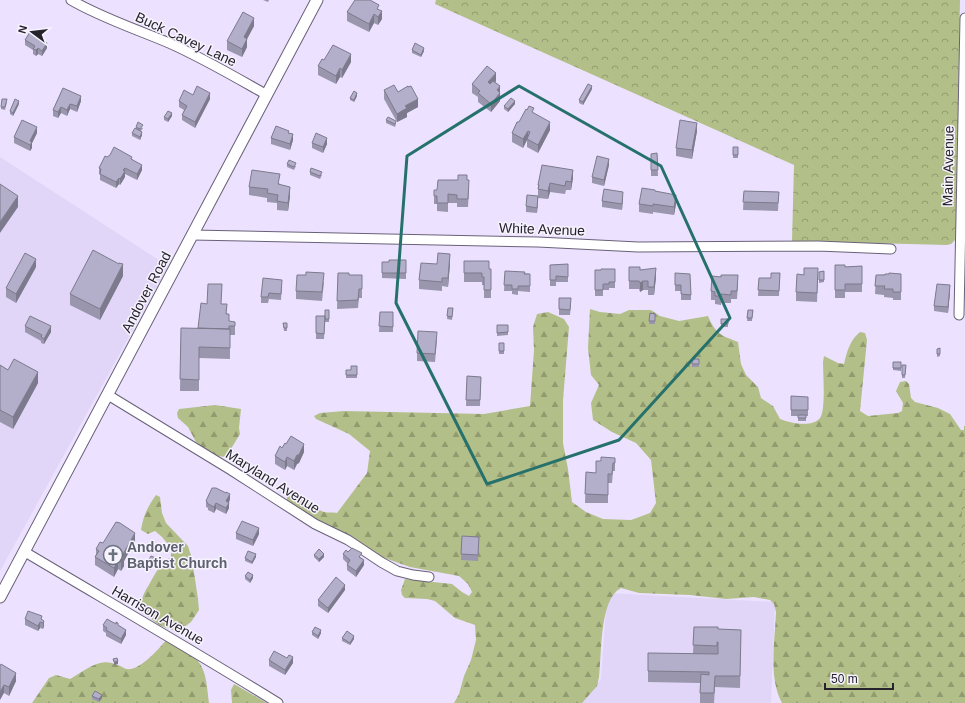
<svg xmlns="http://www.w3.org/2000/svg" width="965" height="703" font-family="Helvetica,sans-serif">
	<defs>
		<pattern id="forest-firs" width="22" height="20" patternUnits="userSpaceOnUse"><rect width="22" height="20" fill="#b3bf88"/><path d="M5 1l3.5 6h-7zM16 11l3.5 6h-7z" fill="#929b70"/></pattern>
		<pattern id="park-crowns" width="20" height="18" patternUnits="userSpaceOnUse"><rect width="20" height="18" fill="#b3bf88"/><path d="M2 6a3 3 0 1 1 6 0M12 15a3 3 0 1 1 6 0" fill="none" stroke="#929b70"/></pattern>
	</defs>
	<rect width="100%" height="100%" fill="#ece2ff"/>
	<path fill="#e1d5f8" d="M0,157l168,109 -168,305z
		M607,593l168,9 -4,101h-190l20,-24z"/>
	<path fill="url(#forest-firs)" d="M590,309l10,3 20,2 9,-4h22l9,6 19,5 29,-5c8,18 12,19 30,26l3,22 5,11 12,12 3,11 12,8 7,13c10,4 32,9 40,-1 6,-8 3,-45 3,-56l1,-6 14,7 6,1c3,-13 6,-24 16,-32l5,1 2,7 -7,71 8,5 30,-3 4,-2 1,-8 -7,-12 4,-9 6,-1 3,3 2,14 4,4 23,6 12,6 11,16h4v273h-183c-14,-26 -7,-62 -6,-91l-2,-8 -4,-4 -16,-3 -28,2 -36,-4 -51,-2 -18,-5c-22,11 -19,66 -22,89l-2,9 -15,17h-128l5,-9 5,-18 7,-16 5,-20 -1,-15 -20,-7 -20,-17 -8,-2 -22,-1 -3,-3 -1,-5 4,-11 47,5 10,8 7,4 3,-4 -4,-8 -9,-8 -49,-9 -34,-12 -86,-49 -3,-5v-5l6,-2c11,5 19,14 31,18 4,1 9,0 13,1l30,-40 3,-22 -21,-17 -33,-15 -2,-3 6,-3 24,-2 140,3 46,-8 4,-56 -1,-23 4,-13 11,-2 16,7 5,8 -6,73v43l5,26 4,33 14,10 17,7 28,1 19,-7 6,-10 -5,-43 -15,-17 -24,-11 -19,-12 -2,-17 8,-18 -8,-10 -3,-27z
		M215,405l26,4 -2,19 1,6 -14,23 -8,-1 -14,-6 -8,-8 -8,-15 -10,-9 -1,-5 2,-4z
		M156,495l4,2 2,16 4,10 22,23 4,13 6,40 1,11 -8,12 -12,9c-5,-1 -10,-2 -15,-4 -10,-4 -24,-16 -22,-27 1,-6 5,-12 8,-17 6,-11 10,-19 21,-26l1,-8 -10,-12 -7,-6 -7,3 -7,-4c2,-14 7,-24 15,-35z
		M166,640c9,5 27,14 32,21 9,11 9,28 11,42h-177l17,-25 7,-3 14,4c9,-5 19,-13 30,-16 9,-2 17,1 24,5 12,7 35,-19 42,-28z
		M234,684l33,19h-35l-1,-13z"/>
	<path fill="url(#park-crowns)" d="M436,0h524l-4,239 -5,5 -4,1 -155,-4 2,-76 -359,-161z
		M964,426h1v165h-5z"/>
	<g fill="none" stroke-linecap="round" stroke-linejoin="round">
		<defs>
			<path id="minor" d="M71,0c31,18 65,29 98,43 34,15 66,34 98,52
				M192,235l346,7 100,5 180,-1 73,3
				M959,315l6,-297
				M108,395l123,75 84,54 33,16 33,22 16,9 16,4 16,2
				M25,552c84,50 169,99 253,151"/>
			<path id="tertiary" d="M0,597l317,-597"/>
		</defs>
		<use href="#minor" stroke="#696179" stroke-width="11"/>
		<use href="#tertiary" stroke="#696179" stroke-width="13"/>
		<use href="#minor" stroke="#fff" stroke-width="9"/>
		<use href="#tertiary" stroke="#fff" stroke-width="11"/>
	</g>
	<path fill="#9a96ae" d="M263,0h6l-1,2z
		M379,10l3,9 -4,6 -4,-2 -5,9 -22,-11v-9z
		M254,26l-7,13v8l-5,10 -15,-7v-9z
		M25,40l22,8 -5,8 -4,-2 -2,2 -3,-2v-4l-8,-5z
		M412,50l12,1 -3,6 -9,-4z
		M324,60l27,2 -9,16 -2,-1 -4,7 -18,-9v-9z
		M496,81l-1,1 5,4v15l-9,11 -13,-10v-5l-6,-4v-9z
		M63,88l18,13 -4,11 -7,-3 -3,7 -6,-3 -3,5 -5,-2v-6z
		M592,89l-9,16 -4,-2v-3z
		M384,90l14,2 20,15 -11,6v4l-10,5 -13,-23z
		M357,96l-3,6 -4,-2v-2z
		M210,99l-15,29 -13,-8v-5l2,-5 -5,-3v-6z
		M7,102l-2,8 -4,-1v-2z
		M19,104l-6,12 -3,-2v-3z
		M515,104l-7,8 -4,-3v-3z
		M534,113l16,17 -12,23 -11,-6v-7l-4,8 -11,-6v-9l7,-11z
		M172,116l-4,6 -4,-2v-3z
		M386,120l10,4 -1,3 -9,-4z
		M136,127l7,1 -2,3 1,4 -2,5 -8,-4v-3l4,-5z
		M697,131l-5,28 -16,-3v-8z
		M37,133l-5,10v5l-2,3 -16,-8v-6z
		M289,133l4,7 -3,10 -19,-6v-6z
		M312,143l15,1 -4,9 -11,-5z
		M733,147h5v11h-5z
		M657,153l1,23h-7v-22z
		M107,157l25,2 10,11 -5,10 -12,-6v3l-3,5 -2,3 -1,-1 -3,4 -16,-8v-5l-1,-1v-6z
		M287,164l9,2 -2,4 -7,-3z
		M609,165l-5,21 -12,-3v-6z
		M310,172l12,3 -2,4 -10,-4z
		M573,178l-2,12h-5l-1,4 -15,-2 -2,7 -10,-1 -1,15 -11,-1v-6l12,-10v-11z
		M458,180h9l2,9 -1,18h-11v-4h-9v9l-11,-1v-7h-3v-8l3,-6z
		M280,183l-1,1 11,12 -2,15 -11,-1v-7l-10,-1v-4l-18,-3v-8z
		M655,191l21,13 -2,11 -21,-3v2l-14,-2v-8z
		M744,191l35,1 -1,19 -35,-1z
		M623,197l-1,13 -20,-3v-6z
		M406,260v19l-24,-1v-16h7z
		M464,261l25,8h2v29h-7v-13h-2v-3h-18z
		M450,263l-2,24 -6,-1v5l-23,-2v-9l18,-16z
		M568,264v18h-12v4h-6v-21z
		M835,265l10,2 17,-1v26h-17v6h-10z
		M36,267l-20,36 -10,-6v-9z
		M629,267l11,3 16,7 -2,18h-6v-5h-5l-3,2 -1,-3h-10z
		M615,269v19h-6v2h-6v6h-8v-26h6z
		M505,271l25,3v18l-12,-1v4l-6,-1v-3h-8z
		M824,271v11l-5,1v-11z
		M338,273l11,2h13v23h-3l-1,10 -21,1z
		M675,273l16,22v5h-10v-9h-6z
		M780,273l-1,23h-21l1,-18h12z
		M901,274v26h-8v-2l-9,-1v-2l-9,-1 1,-19z
		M804,275l14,2 -1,25 -21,-1v-9z
		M123,276l-23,44 -30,-15v-11z
		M324,282l-2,19 -26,-2v-8z
		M738,284l-1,15h-6v4h-10v2l-6,-1v-4h-4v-9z
		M282,285l-1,15 -12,-1 -1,4h-7v-6z
		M950,291l-2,22 -14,-2v-5z
		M221,304l6,10 2,8h6v13h-5v24l-31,-1v33h-19l1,-63 17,1z
		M571,304l-1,11h-11v-6z
		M448,308h5l-1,12 -5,-1z
		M329,310v12h-4l-1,17h-8v-23h8z
		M748,310h5l-1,11h-5z
		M380,312h13v20h-14z
		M650,313l5,1v10h-6z
		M721,319h7v8h-7z
		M283,323h4v8h-3z
		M497,325h11v10l-11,1z
		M25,326l26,6 -7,12 -3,-1v-2l-16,-9z
		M437,340l-2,22 -18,-1v-8z
		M499,343h5v11h-5z
		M940,348v8l-3,1v-8z
		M692,359h7v8h-7z
		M893,362h8v9l-8,-1z
		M0,365l8,5 30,13 -25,46 -13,-7z
		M902,365h4l-1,13h-3z
		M357,366v12h-11v-8h5z
		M467,376l14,1 -1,29h-14z
		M808,397v19h-2v5h-8v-5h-7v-6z
		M282,448l22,4 -5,11 -2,1 -3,6 -7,-4 -2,4 -10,-6v-8z
		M615,458v13h-2l-1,12h-4v20h-23l1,-31 10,1 5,-12z
		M230,499l-1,4v5l-3,6 -10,-5 -2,4 -6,-3v-2l-2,-1v-6z
		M236,533l23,1 -6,12 -17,-7z
		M479,537l-1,24 -17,-1v-6z
		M135,541l-11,20v5l-3,5 -3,-2 -4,8 -19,-12v-8l1,-3v-5l7,-6z
		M348,552l14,6 2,7 -8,12 -9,-7v-5l1,-1 -5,-5v-5z
		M314,555l10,2 -5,5 -5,-5z
		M256,557l-4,7 -7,-3v-3z
		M156,561l-6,9 -4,-3v-2z
		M245,576l8,2 -3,5 -5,-4z
		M345,590l-17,23 -10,-7v-6z
		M25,619l17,1 2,6 -1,3 -3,-1 -2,3 -13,-6z
		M103,625h15l8,10 -5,9 -15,-8v-3l-3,-2z
		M694,627l24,2 23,1 -1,58 -25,-1 -1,16h-14v-20l-52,-1v-29l45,1z
		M312,632l9,1 -3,6 -6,-4z
		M342,638l12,1 -4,6 -8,-4z
		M269,660l24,3 -8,12 -16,-9z
		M0,666l16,15 -7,15 -5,-3z
		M92,696l10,2 -3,4 -7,-3z"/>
	<path fill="#7d7a8d" d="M382,11v8l-4,6v-8z
		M374,14v9l-5,9v-8z
		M254,18v8l-7,13v8l-5,10v-8l2,-12z
		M47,43v5l-5,8v-5z
		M38,48v6l-2,2v-6z
		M424,48v3l-3,6v-2z
		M351,54v8l-9,16v-8z
		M340,68v9l-4,7v-8z
		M496,73v8l-8,10v-9z
		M500,86v15l-9,11v-8l6,-14z
		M592,86v3l-9,16v-3z
		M210,93v6l-15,29v-6z
		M357,93v3l-3,6v-2z
		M81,96v5l-4,11v-6z
		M418,99v8l-11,6v4l-10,5v-8l8,-8z
		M19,101v3l-6,12v-3z
		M515,101v3l-7,8v-3z
		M70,104v5l-3,7v-6z
		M61,107v6l-3,5v-6z
		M172,113v3l-4,6v-3z
		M550,122v8l-12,23v-8z
		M697,123v8l-5,28v-9z
		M37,127v6l-5,10v5l-2,3v-10z
		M528,131v8h-1v1l-4,8v-9z
		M142,132v3l-2,5v-3z
		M293,134v6l-3,10v-6z
		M327,138v6l-4,9v-6z
		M609,159v6l-5,21v-6z
		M142,165v5l-5,10v-6z
		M125,168v9l-3,5 -2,3v-6z
		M573,170v8l-2,12v-8z
		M119,178v6l-3,4v-6z
		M550,183v9l-2,7v-8z
		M290,187v9l-2,15v-8z
		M623,192v5l-1,13v-6z
		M676,195v9l-2,11v-8z
		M18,196v11l-18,26v-11z
		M538,196v6l-1,11v-5z
		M450,254v9l-2,24v-9z
		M36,259v8l-20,36v-9z
		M123,264v12l-23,44v-11z
		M656,268v9l-2,18v-8z
		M643,281v9l-3,2v-9z
		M950,285v6l-2,22v-6z
		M51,326v6l-7,12v-5z
		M38,372v11l-25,46v-12z
		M304,444v8l-5,11 -2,1 -3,6v-9z
		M287,457v9l-2,4v-8z
		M230,494v5l-2,5 1,-1v5l-3,6v-13z
		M216,503v6l-2,4v-6z
		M259,528v6l-6,12v-6z
		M135,533v8l-11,20v5l-3,5v-9l1,-6z
		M256,554v3l-4,7v-2z
		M324,554v3l-5,5v-3z
		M156,558v3l-6,9v-3z
		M364,560v5l-8,12v-6z
		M118,561v8l-4,8v-9z
		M253,575v3l-3,5v-3z
		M345,585v5l-17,23v-5z
		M44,621v5l-1,3v-6z
		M40,622v6l-2,3v-5z
		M126,630v5l-5,9v-5z
		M321,630v3l-3,6v-3z
		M354,636v3l-4,6v-2z
		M293,657v6l-8,12v-5z
		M118,661v3l-4,1v-3z
		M16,673v8l-7,15v-9z
		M4,685v8l-4,7v-8z
		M102,695v3l-3,4v-3z"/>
	<path fill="#b3aeca" stroke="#7d7a8d" d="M355,0h15l9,5 -2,4 5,2 -4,6 -4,-3 -5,10 -22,-12z
		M243,12l11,6 -10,19 3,2 -5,10 -15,-8z
		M30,32l17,11 -5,8 -4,-3 -2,2 -3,-1 2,-3 -10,-6z
		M415,43l9,5 -3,7 -9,-5z
		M333,45l18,9 -9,16 -2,-2 -4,8 -18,-10 4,-7 2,1z
		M487,66l9,7 -8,9 2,2 3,-3 7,5 -3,4 3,3 -9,11 -13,-11 2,-2 -8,-7z
		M588,84l4,2 -9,16 -4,-2z
		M394,85l4,7 10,-6v1l3,-1 7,13 -13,7 2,2 -10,6 -13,-24z
		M197,86l13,7 -15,29 -13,-7 5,-9 -8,-5 5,-11 9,5z
		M63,88l18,8 -4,10 -7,-2 -3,6 -6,-3 -3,5 -5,-2z
		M354,91l3,2 -3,7 -4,-2z
		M511,98l4,3 -7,8 -4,-3z
		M2,99h5l-2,8h-4z
		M15,99l4,2 -6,12 -3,-2z
		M529,106l5,2 -2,4 18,10 -12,23 -11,-6 3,-7 -2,-1 -5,8 -11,-6 5,-11h2l7,-13 1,1z
		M168,111l4,2 -4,6 -4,-2z
		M388,117l8,4 -1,3 -9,-4z
		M22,120l15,7 -7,14 2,1 -2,3 -16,-8z
		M680,120l17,3 -5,27 -16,-2z
		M138,122l5,3 -3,4 -4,-2z
		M276,126l13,5 -1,2 5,1 -3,10 -19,-6z
		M135,128l7,4 -2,5 -8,-4z
		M316,133l11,5 -4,9 -11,-4z
		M114,147l18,10 -1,2 11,6 -5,9 -12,-6 -2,2 2,1 -3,5 -2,3 -1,-1 -3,4 -16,-8 1,-5 -2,-1 6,-12 2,1 3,-2z
		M733,147h5v8h-5z
		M657,153l1,17h-7v-16z
		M597,156l12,3 -5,21 -12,-3z
		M289,160l7,3 -2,4 -7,-3z
		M542,165l31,5 -2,12 -5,-1 -1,5 -15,-3 -2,8 -10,-2 1,-4h-1z
		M311,168l11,4 -2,4 -10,-4z
		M252,170l28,4 -2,10 12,3 -2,16 -11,-2 1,-6 -11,-2 1,-4 -19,-2z
		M458,175h9v5h2l-1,19h-11v-4l-9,-1v9h-11v-7h-3v-6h3l1,-10h20z
		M0,184l18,12 -18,26z
		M642,188l13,2v1l21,4 -2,12 -21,-3v2l-14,-2z
		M604,189l19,3 -1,12 -20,-3z
		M744,191l35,1 -1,11 -35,-1z
		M527,195l11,1 -1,12 -11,-2z
		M93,250l26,14v-1l4,1 -23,45 -30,-15z
		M25,253l11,6 -20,35 -10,-6z
		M438,253l12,1 -2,24h-6v4l-23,-2 2,-17 16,1z
		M389,260h17v13h-24v-11h7z
		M464,261h25v8h2v21h-7v-13h-2v-4h-18z
		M568,264v13l-12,-1v4h-6v-15z
		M835,265h10v2l17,-1v18h-17v6h-10z
		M629,267h11v3l16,-2 -2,19h-6v-6h-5l-3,2 -1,-2h-10z
		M804,268h14l-1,25 -21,-1 1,-18 7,1z
		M601,269h14v13h-6v2h-6v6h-8v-20h6z
		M505,271l20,1 -1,2h6v12h-12v3h-6v-4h-8z
		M824,271v9h-5v-8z
		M306,272l18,1 -2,19 -26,-1 1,-16h9z
		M338,273h11v2h13v14h-3l-1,11 -21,1z
		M675,273l15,1 1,21 -10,-1v-9h-6z
		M771,273h9l-1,18 -21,-1 1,-12h12z
		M889,273l12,1v18h-8v-3h-9l1,-3h-10l1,-11h9v-1h4z
		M721,275h17l-1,16h-6v4l-10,-1v2h-6v-4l-4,-1 1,-15 9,1z
		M263,278l19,2 -1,14 -12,-1 -1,4h-7z
		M208,284h14l-1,20h6l-1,10h3v7l6,1v4h-6v3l-31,-1 3,-25 6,1z
		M937,284l13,1 -2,22 -14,-1z
		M559,298h12l-1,12 -11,-1z
		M448,308h5l-1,9 -5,-1z
		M325,310h4v9h-4z
		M748,310h5l-1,8h-5z
		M380,312h13v15l-14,-1z
		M650,313l5,1v7h-6z
		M30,316l21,10 -7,13 -3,-2 1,-2 -17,-9z
		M316,316h9l-1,18 -8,-1z
		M721,319h7v5h-7z
		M283,323h4v5h-3z
		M497,325h11v7l-11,1z
		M181,328l49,1v19l-31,-1v33l-19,-1z
		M418,331l19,1 -2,22 -18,-1z
		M499,343h5v8h-5z
		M940,348v6h-3v-5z
		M14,359l24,13 -25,45 -13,-7v-45l8,5z
		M692,359h7v5h-7z
		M893,362h8v6h-8z
		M902,365h4l-1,10h-3z
		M351,366h6v9h-11v-5h5z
		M467,376l14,1 -1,23h-14z
		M791,396l17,1v13h-17z
		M798,415h8v3h-8z
		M291,436l13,8 -5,11h-2l-3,6 -7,-4 -2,5 -10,-6 5,-10 2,2 3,-5 1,1z
		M601,457l14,1v5h-2l-1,11h-4v21l-23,-1 1,-22 10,1v-12h5z
		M212,488h4l10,5v-1l4,2 -4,7 3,2 -3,5 -10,-5 -2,4 -6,-3v-1l-2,-2z
		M242,521l17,7 -6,12 -17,-7z
		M116,522l4,1 15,10 -13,23 2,1 -3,5 -3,-1 -4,7 -19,-11 4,-6 -3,-2 4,-7 3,1z
		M462,536l17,1 -1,18 -17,-1z
		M352,548l10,5 -3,4 5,3 -8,11 -9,-6 3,-5 -7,-6 3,-4 2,2z
		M319,549l5,5 -5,5 -5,-4z
		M248,551l8,3 -4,8 -7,-4z
		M151,556l5,2 -6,9 -4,-2z
		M248,572l5,3 -3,5 -5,-4z
		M336,577l9,8 -17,23 -10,-8z
		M28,611l14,5 -1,3 3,2 -1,2 -3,-1 -2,4 -13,-7z
		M107,619l9,5v-2l2,1v2l8,5 -5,9 -15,-9 1,-2 -4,-3z
		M315,627l6,3 -3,6 -6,-4z
		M694,627h24v2l23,1 -1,46h-25l-1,17h-14l1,-19 8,1v-3l-61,-1v-18l70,1v-12h-1v4l-24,-1z
		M347,631l7,5 -4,7 -8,-5z
		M274,651l13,7 2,-3 4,2 -8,13 -16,-10z
		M117,658l1,3 -4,1 -1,-3z
		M1,664l15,9 -7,14 -5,-2 -4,7v-26z
		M95,691l7,4 -3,4 -7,-3z"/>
	<path fill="none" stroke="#27716d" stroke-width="3" stroke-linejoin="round" d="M519,86l142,80 69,152 -111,122 -132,44 -91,-181 11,-147z"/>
	<defs>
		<symbol id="church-ring" viewBox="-11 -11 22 22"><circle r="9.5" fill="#f7f3fe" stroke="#6b7280" stroke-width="1.5"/><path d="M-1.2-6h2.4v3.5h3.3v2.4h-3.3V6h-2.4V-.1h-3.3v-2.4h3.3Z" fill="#6b7280"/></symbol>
	</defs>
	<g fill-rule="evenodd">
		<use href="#church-ring" x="102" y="544" width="22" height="22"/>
	</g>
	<g text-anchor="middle" stroke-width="3" stroke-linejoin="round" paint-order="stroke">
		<g font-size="14" fill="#27232d" stroke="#f7f3fe">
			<text transform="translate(186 39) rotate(25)" y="5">Buck Cavey Lane</text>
			<text transform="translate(948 166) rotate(-89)" y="5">Main Avenue</text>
			<text transform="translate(542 229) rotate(2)" y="5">White Avenue</text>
			<text transform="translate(146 292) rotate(-62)" y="5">Andover Road</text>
			<text transform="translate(273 481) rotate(32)" y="5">Maryland Avenue</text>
			<text transform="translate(158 615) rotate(30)" y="5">Harrison Avenue</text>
		</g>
		<g font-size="14" font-weight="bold" fill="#5b616d" stroke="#f7f3fe" text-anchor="start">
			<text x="127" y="552">Andover<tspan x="127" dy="16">Baptist Church</tspan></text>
		</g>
	</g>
	<g transform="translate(32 32) rotate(285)" stroke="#f7f3fe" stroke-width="3" paint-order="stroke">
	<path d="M0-3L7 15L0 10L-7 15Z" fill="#27232d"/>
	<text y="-6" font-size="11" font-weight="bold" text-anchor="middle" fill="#27232d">N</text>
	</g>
	<path d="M825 683v6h68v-6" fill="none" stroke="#27232d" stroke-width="2"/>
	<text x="831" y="683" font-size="12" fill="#27232d" stroke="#f7f3fe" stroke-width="3" paint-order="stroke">50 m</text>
</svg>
